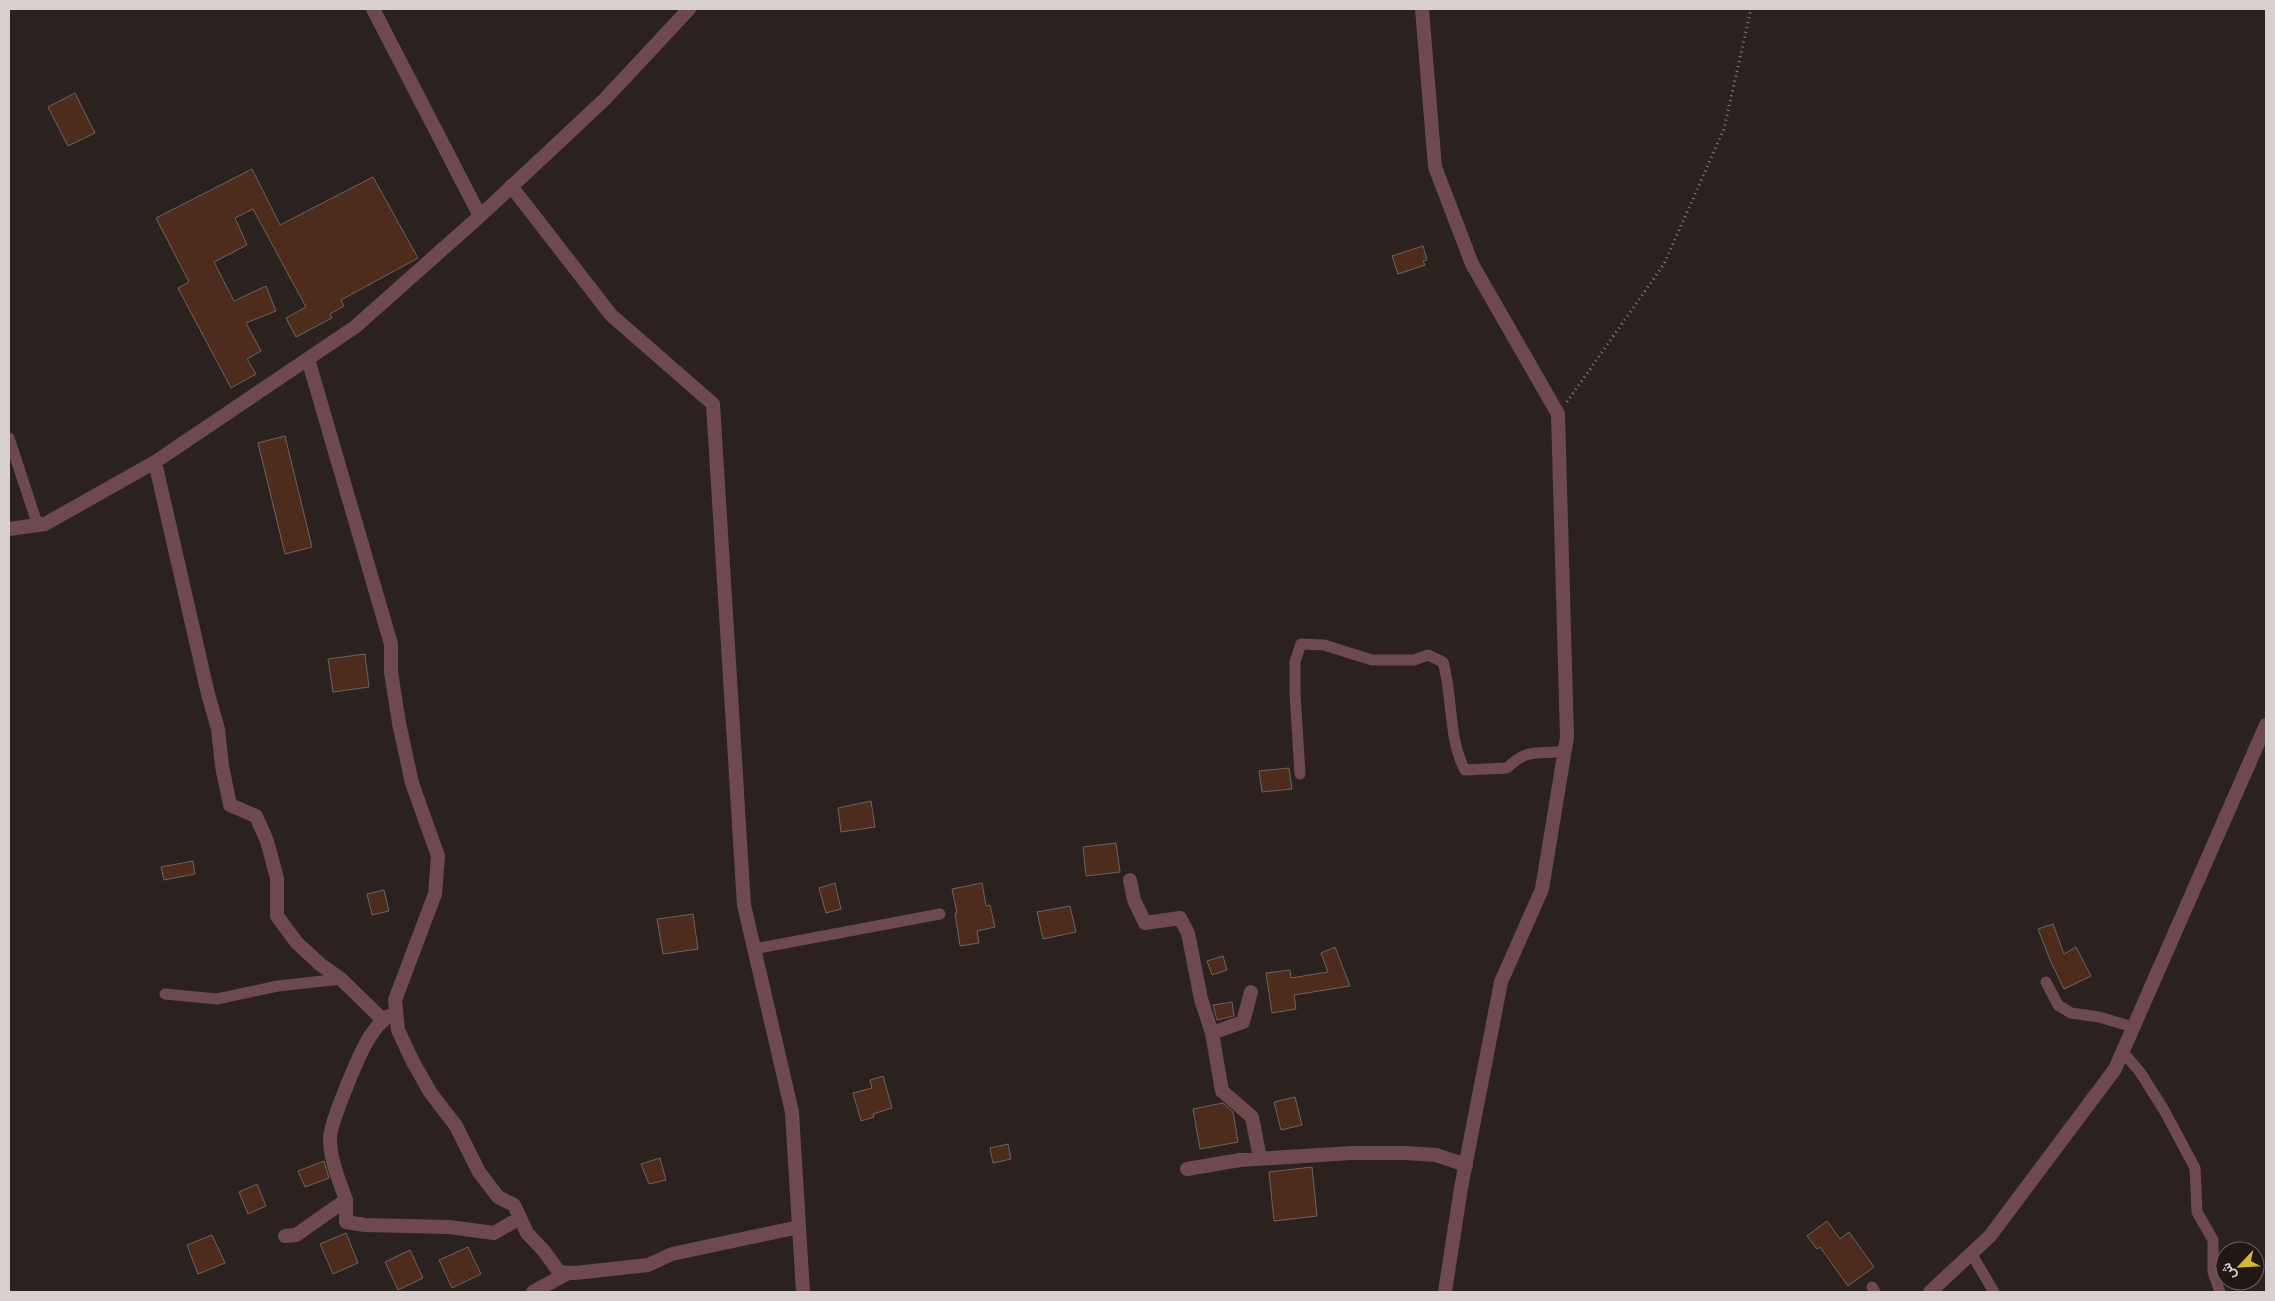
<svg xmlns="http://www.w3.org/2000/svg" width="2275" height="1301" font-family="'Fira Sans',Vazirmatn,sans-serif">
	<rect width="100%" height="100%" fill="#2b211e"/>
	<path fill="#4e2c1d" stroke="#6e635e" d="M75,93l20,40 -27,13 -20,-39z
		M252,169l28,56 93,-48 45,81 -77,42 3,6 -14,8 2,4 -36,19 -10,-19 20,-11 -53,-98 -18,9 12,27 -33,17 20,39 32,-15 10,25 -30,12 15,28 -14,8 9,15 -25,14 -53,-100 11,-6 -33,-64z
		M1423,246l4,14 -4,1 2,4 -27,9 -6,-18z
		M285,436l27,111 -27,7 -27,-111z
		M365,654l4,33 -36,5 -5,-33z
		M1289,768l3,21 -30,3 -3,-21z
		M871,801l4,26 -34,5 -3,-24z
		M1116,843l4,29 -34,4 -3,-29z
		M193,861l2,13 -31,6 -3,-13z
		M835,883l6,26 -15,4 -7,-25z
		M982,883l4,23 4,-1 5,22 -18,4 2,12 -19,3 -5,-33h2l-5,-24z
		M384,890l5,21 -17,4 -5,-21z
		M1070,906l6,26 -33,7 -6,-27z
		M693,914l5,35 -35,5 -6,-35z
		M2053,924l11,30 12,-7 15,29 -27,13 -14,-29 -12,-31z
		M1335,947l15,39 -56,9 2,14 -24,4 -6,-40 24,-3 1,8 37,-6 -7,-19z
		M1223,956l4,14 -15,5 -5,-14z
		M1232,1002l2,14 -17,4 -4,-15z
		M883,1076l9,32 -19,6 1,3 -13,4 -8,-28 19,-5 -2,-8z
		M1295,1097l7,28 -21,5 -7,-28z
		M1223,1103l10,9 5,30 -38,7 -7,-40z
		M1008,1144l3,15 -18,4 -3,-15z
		M660,1158l6,22 -17,4 -8,-20z
		M324,1161l5,17 -24,9 -7,-16z
		M1312,1167l5,49 -43,5 -5,-49z
		M257,1184l9,22 -18,8 -9,-22z
		M1827,1221l13,18 9,-7 25,35 -26,19 -28,-39 -3,2 -10,-13z
		M346,1233l12,30 -25,11 -13,-30z
		M212,1235l13,28 -27,11 -11,-29z
		M468,1247l13,27 -29,14 -13,-28z
		M410,1250l13,28 -25,12 -13,-28z"/>
	<g fill="none" stroke-linecap="round" stroke-linejoin="round">
		<path stroke="#887f7d" stroke-width="3" stroke-dasharray="1 4" stroke-linecap="butt" d="M1567,402l97,-138 60,-135 27,-120"/>
		<path stroke="#6f4950" stroke-width="11" d="M9,438l29,88
			M1300,774l-5,-81v-31l6,-18 23,1 48,15h42l14,-5 15,7c10,34 5,77 22,108l42,-2c22,-21 30,-13 58,-17
			M754,949l186,-35
			M2046,982l12,23 13,8 28,4 34,10
			M165,994l52,5 61,-13 63,-7
			M2122,1051l18,21 24,38 31,58 2,44 16,28v32l7,20
			M1971,1253l23,39
			M1872,1287l3,5"/>
		<path stroke="#6f4950" stroke-width="14" d="M373,9l107,207
			M1422,9l13,158 37,97 86,150 9,323 -25,152 -41,93 -40,206 -16,104
			M511,186l100,129 102,89 31,501 48,207 11,180
			M308,359l83,285v28l8,51 13,60 26,73 -3,38 -40,106 3,30 14,30 18,32 26,34 23,46 19,25 16,8 13,28 17,18 15,21 16,1 73,-8 24,-11 127,-27
			M155,462l53,232 10,35 4,37 8,39 26,11 11,25 10,37v38l20,27 24,22 20,14 42,41
			M9,529l36,-5 110,-62 200,-135 125,-111 125,-117 84,-90
			M1130,880l4,20 11,23 35,-5 8,15 13,66 11,34
			M1251,992l-8,30 -31,11 10,58 30,26 8,41
			M1187,1169l53,-9 112,-7h53l31,2 30,10
			M346,1200v22l19,3 84,2 45,6 26,-15
			M285,1236l11,-1 50,-35c-7,-20 -16,-40 -16,-62 0,-15 30,-86 39,-100 5,-8 12,-17 20,-22
			M533,1292l35,-19"/>
		<path stroke="#6f4950" stroke-width="14" d="M1930,1292l60,-56 125,-167 151,-344"/>
	</g>
	<rect width="2275" height="1301" fill="none" stroke="#d7d0ce" stroke-width="20"/>
	<g transform="translate(2240 1266) rotate(245)"><circle r="24" fill="#211814" stroke="#6a625e"/>
	<path d="M0-4L9 19L0 12L-9 19Z" fill="#d3b635"/>
	<text y="-8" font-size="14" font-weight="bold" text-anchor="middle" fill="#d7d0ce">ش</text>
	</g>
</svg>
